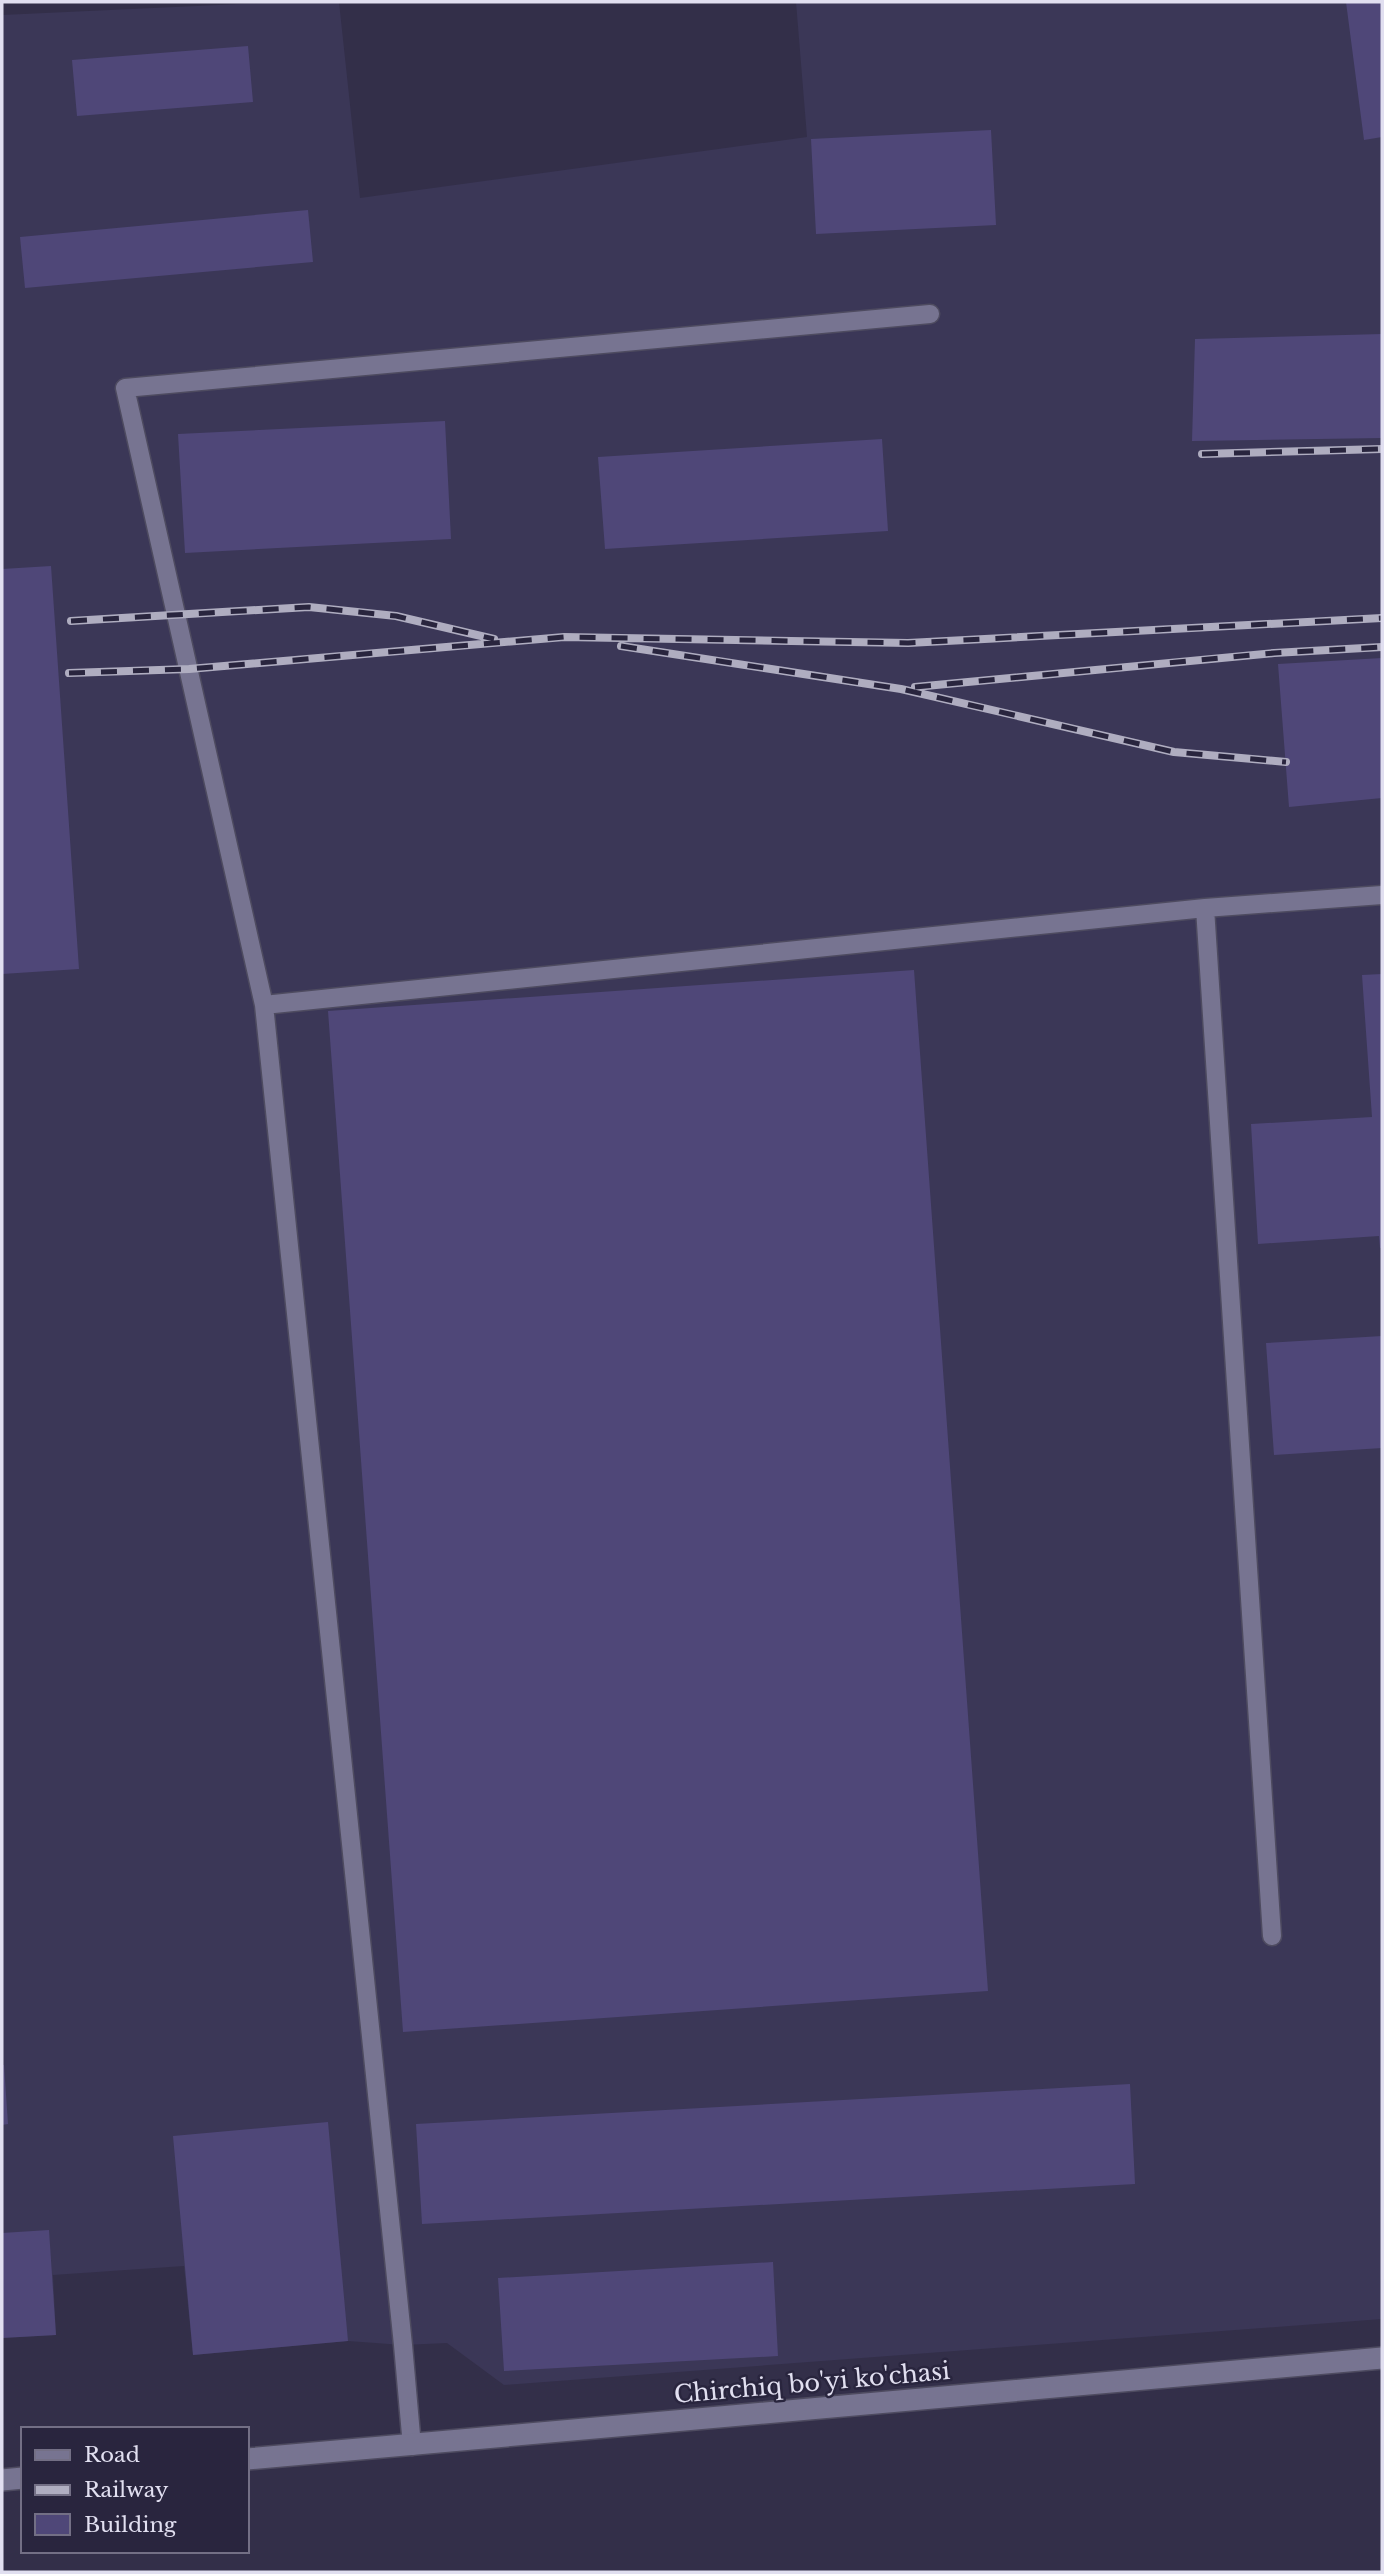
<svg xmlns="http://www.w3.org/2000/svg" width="1384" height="2574" font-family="'Libre Baskerville',serif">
	<rect width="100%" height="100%" fill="#332f49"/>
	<path fill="#3b3757" d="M285,2h54l21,196 447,-61 -11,-135h586v2317l-878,66 -57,-42 -44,2 -55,-4 -155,14 -9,-89 -131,9 3,60 -54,3v-2323z"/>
	<path fill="#4f4778" d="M1346,2h36v135l-18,3z
		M248,46l5,56 -176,14 -5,-56z
		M991,130l5,95 -180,9 -5,-95z
		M308,210l5,52 -288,26 -5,-51z
		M1382,334v104l-190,3 3,-102z
		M445,421l6,118 -266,14 -7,-119z
		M882,439l6,92 -283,18 -7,-92z
		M51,566l28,403 -77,5v-405z
		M1382,658v140l-93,9 -11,-143z
		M914,970l74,1021 -585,41 -75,-1021z
		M1382,974v274h-2l-1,-12 -121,8 -7,-120 121,-7 -10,-142z
		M1382,1336v112l-108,7 -8,-112z
		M2,2065h2l4,59 -6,1z
		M1130,2084l5,100 -713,40 -6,-100z
		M328,2122l20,219 -155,14 -20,-219z
		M49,2230l7,105 -54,3v-105z
		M773,2262l5,94 -274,15 -6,-93z"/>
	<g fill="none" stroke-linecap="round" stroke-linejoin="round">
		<defs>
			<path id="service" d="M1205,908l67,1028
				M264,1005l941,-97 177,-13
				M412,2446l-9,-101 -139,-1340 -139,-617 805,-74"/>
			<path id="minor" d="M247,2459l1135,-101
				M2,2480l21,-2"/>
		</defs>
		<use href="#service" stroke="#4e4b60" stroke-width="21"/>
		<use href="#minor" stroke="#4e4b60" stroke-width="24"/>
		<use href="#service" stroke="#777491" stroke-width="18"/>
		<use href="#minor" stroke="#777491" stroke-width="21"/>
		<defs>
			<path id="rail" d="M1202,454l180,-5
				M71,621l238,-14 87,9 98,23
				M621,646l280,43 273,63 112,10
				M69,673l120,-4 375,-32 344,6 474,-25
				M915,687l359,-34 108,-6"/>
		</defs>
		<use href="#rail" stroke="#afadc0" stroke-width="8"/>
		<use href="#rail" stroke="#29253e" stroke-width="5" stroke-dasharray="16" stroke-linecap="butt"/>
	</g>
	<g text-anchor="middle" stroke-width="5" stroke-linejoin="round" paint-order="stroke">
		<g font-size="24" fill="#e1dff0" stroke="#29253e">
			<text transform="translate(812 2383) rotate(-5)" y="8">Chirchiq bo'yi ko'chasi</text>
		</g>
	</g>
	<rect width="1384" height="2574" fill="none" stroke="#e1dff0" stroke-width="7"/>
	<rect x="21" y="2427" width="228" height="126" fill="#29253e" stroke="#736f85" stroke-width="2"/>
	<rect x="35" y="2450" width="35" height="10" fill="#777491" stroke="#736f85" stroke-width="2"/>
	<text x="84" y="2462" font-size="21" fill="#e1dff0">Road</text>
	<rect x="35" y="2485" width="35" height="10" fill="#afadc0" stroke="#736f85" stroke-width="2"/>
	<text x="84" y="2497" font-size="21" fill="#e1dff0">Railway</text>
	<rect x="35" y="2514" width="35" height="21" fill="#4f4778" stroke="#736f85" stroke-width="2"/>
	<text x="84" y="2532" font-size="21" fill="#e1dff0">Building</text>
</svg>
